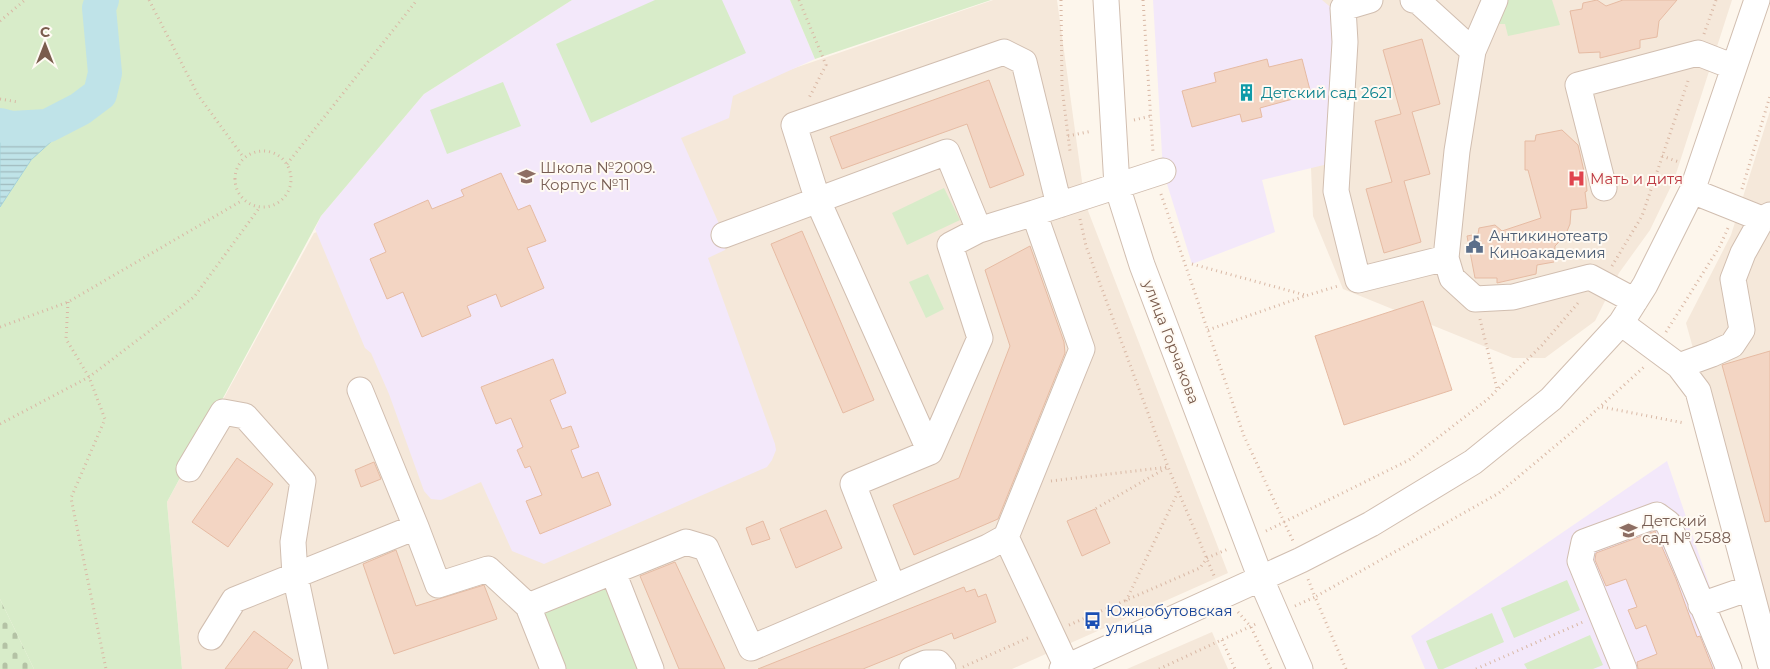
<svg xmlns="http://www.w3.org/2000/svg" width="1770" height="669" font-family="Montserrat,sans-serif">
	<defs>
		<pattern id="cemetery-stones" width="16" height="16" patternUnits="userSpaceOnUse" patternTransform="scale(1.25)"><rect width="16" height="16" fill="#d8ecc9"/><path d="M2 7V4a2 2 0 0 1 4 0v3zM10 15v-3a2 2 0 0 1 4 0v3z" fill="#b4c2a5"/></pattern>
		<pattern id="water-rules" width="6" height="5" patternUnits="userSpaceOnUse" patternTransform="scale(1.25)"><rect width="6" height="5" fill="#bfe3e8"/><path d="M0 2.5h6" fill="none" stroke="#a0bbbe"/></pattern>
	</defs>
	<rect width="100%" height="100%" fill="#fdf6ec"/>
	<path fill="#f5e8da" d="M993,0h64l28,203 143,370 -216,96h-830l-15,-167 147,-269z
		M1304,0h428l-58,180 -24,50 -31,43 -24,48 -50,37h-32l-170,-69 -30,-73z
		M1770,111v514l-84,-302 45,-88z
		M1212,632l16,37h-101z"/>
	<path fill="#f3e8fa" d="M572,0h218l25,59 -82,37 -4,22 -48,20 46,104 -2,8 -17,8 67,186 1,6 -4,10 -5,7 -223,97 -32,-13 -31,-69 -40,18 -10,-1 -7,-8 -35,-97 -18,-41 -6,-5 -50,-119 6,-13 103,-122z
		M1153,0h169l12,10 -6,154 -66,16 13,52 -83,32 -29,-93z
		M1667,461l71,208h-313l-14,-33z"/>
	<path fill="url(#cemetery-stones)" d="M0,599l34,70h-34z"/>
	<path fill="#d8ecc9" d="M0,0h572l-148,94 -103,122 -154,286 15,167h-148l-34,-70z
		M655,0h67l24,53 -155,70 -35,-79z
		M790,0h201l-176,59z
		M1499,0h53l8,25 -52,11 -3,-12h-9z
		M503,82l18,44 -74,28 -17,-44z
		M944,188l16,32 -53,25 -15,-32z
		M928,274l16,35 -18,9 -17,-36z
		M1567,580l13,30 -66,28 -13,-30z
		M609,585l35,84h-81l-24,-55z
		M1492,613l12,29 -61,27h-5l-12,-28z
		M1590,635l13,30 -10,4h-66l-3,-5z"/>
	<path fill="url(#water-rules)" stroke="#a5d3da" d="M94,94h6l1,6 -36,29 -34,31 -31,47v-93l29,3 34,-4z"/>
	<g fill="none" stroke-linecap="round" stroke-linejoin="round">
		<path stroke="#bfe3e8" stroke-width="34" d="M0,125l11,3 36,-2 33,-17 20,-15 5,-21 -6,-65 3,-8"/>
	</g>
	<path fill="#f3d5c3" stroke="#e6bba3" d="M1597,0l9,6 17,-6h54l-18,21 -2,16 -17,3v8l-40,10v-6l-21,1 -9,-42 12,-2 1,-6z
		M1422,39l18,65 -28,8 18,62 -26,7 17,61 -37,11 -18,-64 26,-7 -17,-61 26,-7 -18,-64z
		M1267,59l2,8 33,-8 9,35 -51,14 2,9 -20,5 -2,-8 -48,13 -10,-36 34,-9 -2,-9z
		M989,80l35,95 -34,13 -23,-64 -125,45 -12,-32z
		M1562,130l16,15 8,35 1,11 -2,1 2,16 -16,2 -1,14 -5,12 -10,10 -1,16 -17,3 -1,9 -39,9v-5h-22l-8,-42 11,-2 1,-6 16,-3 7,6 39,-13 -13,-48h-3v-29h10l1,-6z
		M501,173l17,37 12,-5 16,36 -19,7 17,40 -43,19 -5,-13 -29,12 4,10 -49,21 -19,-45 -16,7 -17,-40 16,-7 -12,-28 54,-24 4,9 32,-13 -3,-6z
		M802,231l72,169 -31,13 -72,-169z
		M1030,246l34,96 1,11 -67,166 -84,36 -21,-50 66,-27 51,-132 -25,-76z
		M1423,301l29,89 -108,35 -29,-89z
		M1770,351v170l-5,1 -43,-157z
		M553,359l13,34 -16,7 12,29 9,-3 8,21 -8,3 11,28 16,-6 13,33 -71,29 -14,-33 16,-6 -12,-29 -5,2 -8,-18 6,-3 -12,-29 -15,6 -15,-37z
		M237,458l36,26 -45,63 -36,-25z
		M374,462l7,17 -20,8 -6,-17z
		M1095,509l15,34 -28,13 -15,-35z
		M826,510l16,38 -46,20 -16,-39z
		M763,521l7,18 -18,6 -6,-17z
		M1655,531l21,48 21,58 3,-1 13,33h-75l-1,-7 20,-8 -11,-29 -10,4 -8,-19 9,-3 -11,-28 -20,7 -11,-26 1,-7z
		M396,550l20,56 68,-21 13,34 -103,35 -31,-90z
		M675,562l50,107h-46l-39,-93z
		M964,587l2,5 9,-3 3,8 8,-3 10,28 -42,17 -2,-6 -89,36h-105z
		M254,631l39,29 -6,9h-62z"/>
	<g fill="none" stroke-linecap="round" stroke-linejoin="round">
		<defs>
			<path id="minor" d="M1106,0l11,186 25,79 119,314 39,90
				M1370,0l-27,8 2,34 -9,149 22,89 88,-22
				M1413,0l5,1 55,50
				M1495,0l-22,51 -16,100 -11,107 6,20 23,21 38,-2 77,-20 45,24
				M1604,188l-26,-103 120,-32 36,14
				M1692,191l70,28
				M724,235l223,-83 32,78
				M1621,323l58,43 19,25 72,272
				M1679,366l33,-12 20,-9 10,-15 -9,-51 10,-26 19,-34 8,-4
				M360,390l56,137
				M930,452l-112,-251 -24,-76 210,-73 20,10 35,143
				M189,469l34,-57 22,4 58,65 -10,61 2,33 20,94
				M1006,537l61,130
				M613,572l38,97
				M893,587l-40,-103 77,-32 50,-114 -30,-93 29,-15 55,-17
				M1701,605l49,-17
				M211,637l23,-37 182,-73 22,58 50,-16 40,37
				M553,669l-25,-63 158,-64 20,6 45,100 237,-101 18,-10 76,-188 -48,-136 129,-42
				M912,669l14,-6h12l5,6
				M1062,669l239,-109 70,-36 102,-62 78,-63 70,-76 24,-38 47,-94 65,-191
				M1624,669l-44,-108 4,-19 73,-27 11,8 61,146"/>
		</defs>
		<use href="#minor" stroke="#d1beb0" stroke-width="27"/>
		<path stroke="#d9b8a5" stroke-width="3" stroke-dasharray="1 4" stroke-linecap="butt" d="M149,0l49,95 46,63
			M799,0l27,65 -17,33
			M1061,0l1,88 8,63
			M1143,0l10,152
			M0,21l25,-21
			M1704,34l12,-34
			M0,99l18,3
			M1134,120l17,-4
			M1068,136l24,-5
			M235 179a28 28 0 1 1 56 0a28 28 0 1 1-56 0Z
			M1662,156l17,6
			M287,164l130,-164
			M1742,189l28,-93
			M1161,194l83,242 49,105
			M1080,219l6,27 82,221 47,111
			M1192,264l113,31
			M1612,266l30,-50 47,-138
			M68,302l-2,37 23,38 16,42 -34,79 35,171
			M1480,319l17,70
			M0,327l68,-25 175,-102
			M1208,330l97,-34 33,-10
			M1666,332l54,-86 8,-18
			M1602,407l82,16
			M0,424l89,-47 105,-80 66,-90
			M1051,481l117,-14 -73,42
			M1266,531l143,-71 79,-61 54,-54 36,-42
			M1126,601l52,-109
			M1295,606l20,-9 -7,-18
			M1238,612l13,15 20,42
			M1069,625l131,-57 7,-10 21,-9
			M1222,640l13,29
			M963,667l67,-30
			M1159,669l99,-46
			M1346,669l-31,-72 184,-104 73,-61 72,-65
			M1476,669l107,-47"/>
		<use href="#minor" stroke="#fff" stroke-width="25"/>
	</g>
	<defs>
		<symbol id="building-bare" viewBox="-9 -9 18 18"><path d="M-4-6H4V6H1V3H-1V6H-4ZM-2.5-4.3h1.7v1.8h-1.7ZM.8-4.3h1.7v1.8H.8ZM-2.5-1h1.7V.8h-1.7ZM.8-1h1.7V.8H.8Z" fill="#0f9aa8" stroke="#fffaf3" stroke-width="2.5" paint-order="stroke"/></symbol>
		<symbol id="school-bare" viewBox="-9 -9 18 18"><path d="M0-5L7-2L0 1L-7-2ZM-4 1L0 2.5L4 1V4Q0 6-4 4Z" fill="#8d6e63" stroke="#fffaf3" stroke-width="2.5" paint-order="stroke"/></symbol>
		<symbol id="hospital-bare" viewBox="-9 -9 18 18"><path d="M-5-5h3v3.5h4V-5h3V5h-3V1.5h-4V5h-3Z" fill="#e0444e" stroke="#fffaf3" stroke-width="2.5" paint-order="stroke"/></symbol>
		<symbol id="civic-bare" viewBox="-9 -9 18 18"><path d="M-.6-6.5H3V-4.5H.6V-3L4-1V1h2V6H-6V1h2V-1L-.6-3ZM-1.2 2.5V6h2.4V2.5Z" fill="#5c6f8a" stroke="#fffaf3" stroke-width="2.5" paint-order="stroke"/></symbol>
		<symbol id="bus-bare" viewBox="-9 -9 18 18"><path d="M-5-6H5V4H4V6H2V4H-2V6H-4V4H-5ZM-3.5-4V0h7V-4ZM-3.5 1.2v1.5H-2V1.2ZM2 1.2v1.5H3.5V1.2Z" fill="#1a4fb4" stroke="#fffaf3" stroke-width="2.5" paint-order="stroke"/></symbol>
	</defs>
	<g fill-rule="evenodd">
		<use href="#building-bare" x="1234" y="80" width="25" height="25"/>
		<use href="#school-bare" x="514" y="164" width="25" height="25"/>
		<use href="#hospital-bare" x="1564" y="166" width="25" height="25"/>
		<use href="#civic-bare" x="1462" y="232" width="25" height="25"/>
		<use href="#school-bare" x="1616" y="518" width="25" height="25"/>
		<use href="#bus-bare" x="1080" y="608" width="25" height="25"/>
	</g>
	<g text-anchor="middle" stroke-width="4" stroke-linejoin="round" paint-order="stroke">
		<g font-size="15" fill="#0d838f" stroke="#fffaf3" text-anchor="start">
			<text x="1261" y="98">Детский сад 2621</text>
		</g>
		<g font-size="15" fill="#785e54" stroke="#fffaf3" text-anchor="start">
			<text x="540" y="173">Школа №2009.<tspan x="540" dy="17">Корпус №11</tspan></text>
			<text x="1642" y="526">Детский<tspan x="1642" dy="17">сад № 2588</tspan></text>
		</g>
		<g font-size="15" fill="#be3a42" stroke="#fffaf3" text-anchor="start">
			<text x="1590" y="184">Мать и дитя</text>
		</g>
		<g font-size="15" fill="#4e5e75" stroke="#fffaf3" text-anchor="start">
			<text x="1489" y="241">Антикинотеатр<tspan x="1489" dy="17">Киноакадемия</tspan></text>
		</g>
		<g font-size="15" fill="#7a5c4d" stroke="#fffaf3">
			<text transform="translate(1171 342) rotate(69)" y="5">улица Горчакова</text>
		</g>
		<g font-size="15" fill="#164399" stroke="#fffaf3" text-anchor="start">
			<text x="1106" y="616">Южнобутовская<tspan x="1106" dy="17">улица</tspan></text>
		</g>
	</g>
	<g transform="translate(45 45)" stroke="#fffaf3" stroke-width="4" paint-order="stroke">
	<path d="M0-4L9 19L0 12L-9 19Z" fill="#7a5c4d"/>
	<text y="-8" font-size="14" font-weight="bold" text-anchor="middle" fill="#7a5c4d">С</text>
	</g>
</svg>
